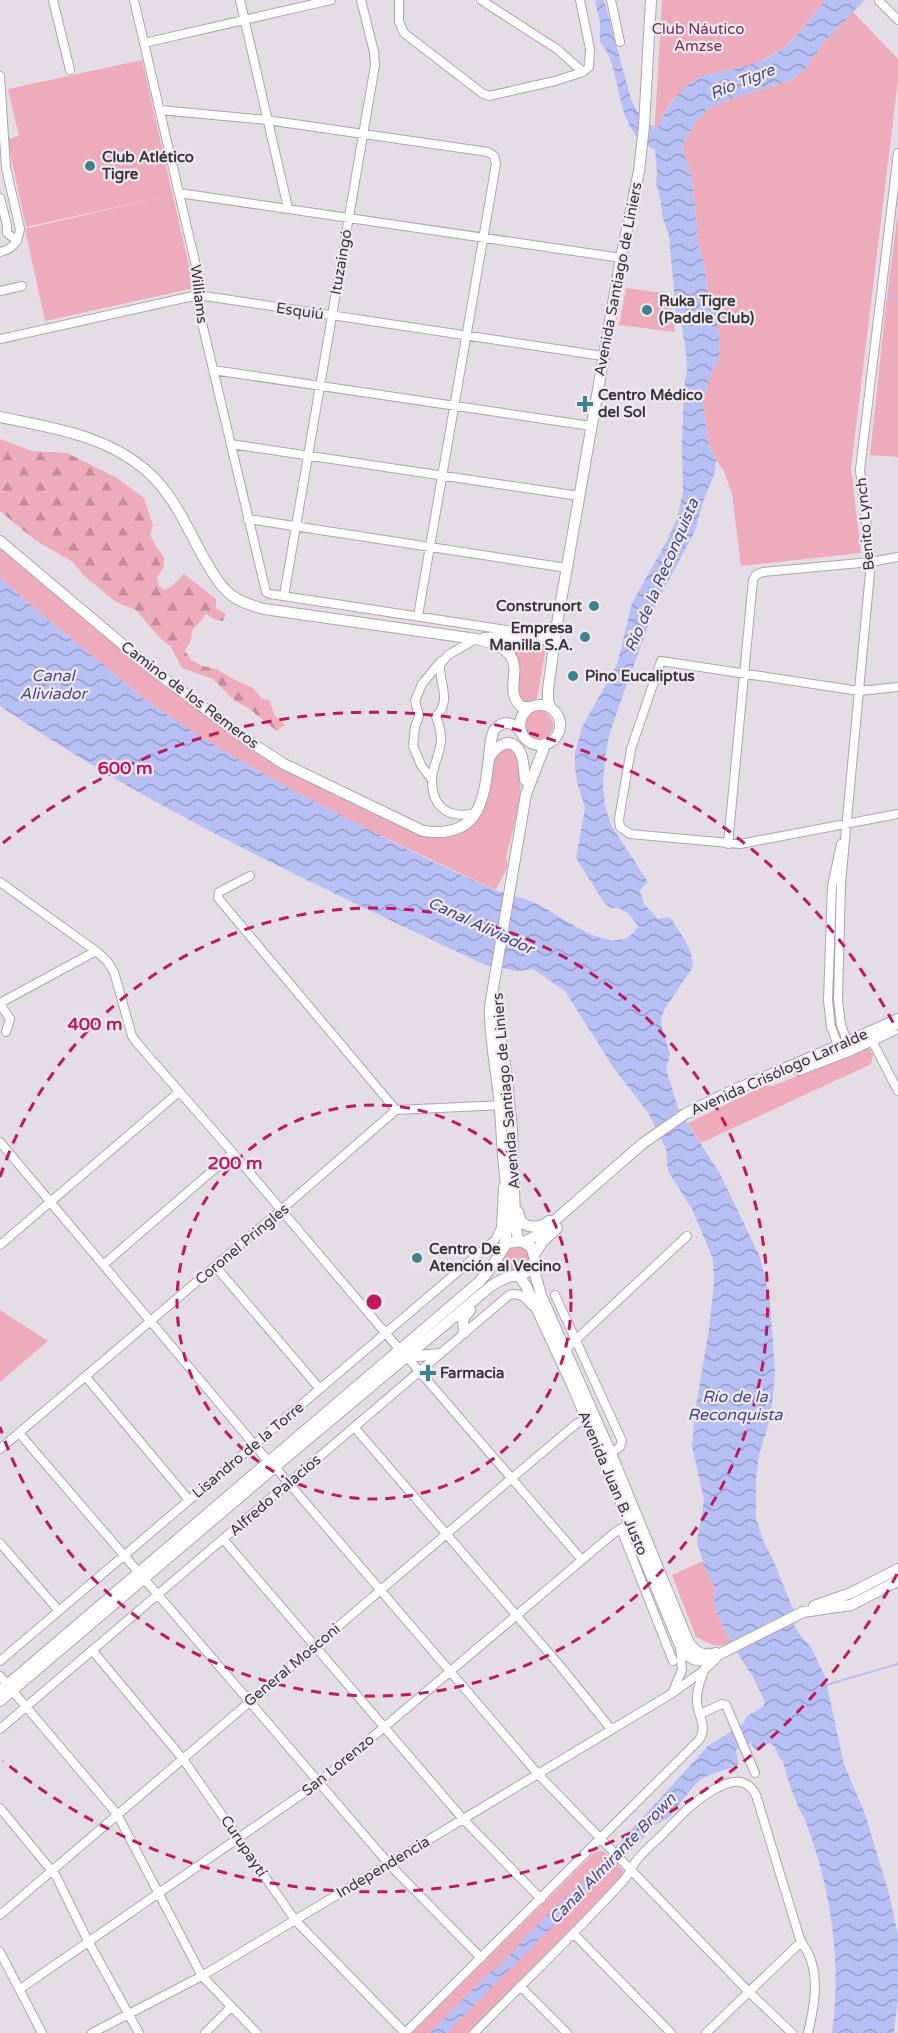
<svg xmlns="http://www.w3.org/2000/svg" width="898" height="2033" font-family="'Varela Round',sans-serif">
	<defs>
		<pattern id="forest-firs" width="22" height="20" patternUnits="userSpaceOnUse" patternTransform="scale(1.5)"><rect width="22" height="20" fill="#eeabba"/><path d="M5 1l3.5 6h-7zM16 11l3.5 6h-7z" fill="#c28c98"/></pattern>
		<pattern id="water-waves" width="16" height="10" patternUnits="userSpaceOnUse" patternTransform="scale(1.5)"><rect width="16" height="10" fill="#b6c0f4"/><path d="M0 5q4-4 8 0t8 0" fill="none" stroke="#959dc7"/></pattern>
	</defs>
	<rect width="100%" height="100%" fill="#e4dde6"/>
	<path fill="#eeabba" d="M662,0h163l-26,33 -18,17 -27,14 -21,6 -60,29 -10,16 -9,23z
		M853,12l45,47v21l-47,388 10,85 -120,13 -9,-72 -8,-23 -8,-11 -7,-15 -6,-44 10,-32 7,-10 -2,-36 -10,-28 -3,-29 -6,-17 -7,-72 -10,-30 12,-23 15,-16 16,-7 67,-21 13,-11 20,-28z
		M142,60l52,228 -149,33 -20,-92 141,-33 -140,31 -19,-88 12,-3 -11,-47z
		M898,211v246l-28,-2 16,-150z
		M626,288l44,6 5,38 -56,-7z
		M0,547l272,214 156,75 44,-13 20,-66 6,-8 13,-1c21,24 2,81 -5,109l2,9 -12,24c-117,-55 -237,-110 -343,-185 -17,-12 -33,-27 -50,-40 -35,-29 -70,-57 -103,-88z
		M500,640c16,0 32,7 47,2l-10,57 -7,6 -13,-7 1,-21z
		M525 725a14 14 0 1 1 28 0a14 14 0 1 1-28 0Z
		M869,1048l4,7 -2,9 -170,79 -13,-20 78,-38 7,1 90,-37z
		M502 1259a14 14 0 1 1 28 0a14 14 0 1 1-28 0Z
		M0,1310l48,31 -48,41z
		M703,1561l13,29 -3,9 3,12 15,32c-16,6 -20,1 -35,-6l-24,-62z
		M599,1851l5,1 18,17 1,2 -2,7 -153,155h-56l182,-180z"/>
	<path fill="url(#forest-firs)" d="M0,439l32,12 35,2 50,25 27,20 9,27 -3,10 7,13 7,9v10l-7,10 2,9 5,4 7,-3 13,-13 32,25v9l10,6 -3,7 -9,-2 -8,-5 -14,17 -1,9 -6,11 6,9 12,6 13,3 23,13 14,6 8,10 9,3 4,14 11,10 -8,6 -26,-21 -17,-10 -21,-21 -31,-11 -11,-21 -11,-9 -24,-28 -20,-8 -33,-27 -10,-13 -38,-22 -35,-29z"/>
	<path fill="url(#water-waves)" d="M595,0h9l27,99 4,9 12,15 10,6c8,-21 28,-50 52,-55 22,-5 42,-7 62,-18 23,-12 38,-36 54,-56h40l-40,41 -20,28 -13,11 -67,21 -16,7 -15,16 -12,23 10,30 7,72 6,17 3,29 10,28 2,36 -7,10 -10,32 6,44 7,15 -1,12 -12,30 -8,29 -39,73 -37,102 -10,30 -4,22 -2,26 2,22 6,19 37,57 -8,8 4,14 14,15 10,-2 4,3 14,22 5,11 2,14 -29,43 -3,10 1,8 8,26 -4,15 12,39 42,66 39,81 6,22 5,24 5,72 -4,43 -12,39 -3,24v39l7,22 11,22 19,47 -1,13 10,16 9,9 14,30 19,87 21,50 24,80 9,41v62l-4,36h-62c10,-71 -1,-145 -27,-213 -2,-5 -6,-10 -8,-16 -5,-13 -11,-29 -14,-43 -7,-4 -5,-14 -13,-18l-15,7 -4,-7 -15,7 2,14 -2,2 -21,7 -14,6 -8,8 -24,30 -14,8 -41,43 -5,2 -163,163h-17l61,-61 9,-5 34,-38 66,-64 109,-119 35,-22 3,-7 18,-11v-6l-11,-23 -22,-34 -15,-32 -3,-12 3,-9 -11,-22 -8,-26 7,-42 -12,-54 3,-34 14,-83 5,-46 -1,-24 -21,-50 -24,-38 -2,-22 -17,-35 -36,-47 -48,-76 -32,-22 -16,2 -34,-7c-165,-78 -333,-155 -483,-258v-129c33,31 68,60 104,88 16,14 32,28 49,40 63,44 130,80 197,115 47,24 95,48 143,69 14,6 30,8 44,15 24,11 81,60 101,22 -7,-10 -13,-19 -26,-18l-7,-4 -29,-46 9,-50 -7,-22 -3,-17v-16l7,-26 35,-62 15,-62 36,-64 9,-21 6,-25 -1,-51 2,-54 3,-17 -1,-19 -4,-25 -6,-14 -7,-77 -7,-21 -1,-13 -5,-18 1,-12 -2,-22c-45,-22 -29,-78 -55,-108v-19z"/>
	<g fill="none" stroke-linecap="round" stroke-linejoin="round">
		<path stroke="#b6c0f4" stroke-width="2" d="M889,295l9,6
			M826,1685l72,-21"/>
		<defs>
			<path id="minor" d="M53,0l17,70
				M134,0l65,279 -1,27 68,286 4,2 249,38
				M240,0l48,208
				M399,0v22l5,11 78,60 7,3 66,-15 28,-9 6,-5 1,-18 -10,-49
				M481,0l76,49 26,23
				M611,0l9,42
				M879,1l19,19
				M144,43l187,-43
				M0,76l6,92 14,61c-2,13 -7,20 -20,23
				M160,110l107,10 221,32 6,4 2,8 -78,452
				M179,193l442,65
				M0,198l7,27v8l10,8
				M0,291l22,-5
				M0,339l198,-44 405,61
				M213,370l378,56
				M231,444l348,52
				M248,519l319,49
				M284,596l91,-531 -1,-13 -13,-52
				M898,687l-39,4 -198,-30 -30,88 -12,70 1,8 10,7 110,10 158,-30
				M432,780l-11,-15 -8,-19 2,-19 4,-11 -4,-15 7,-17 19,-23
				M476,813c-26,6 -44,-4 -44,-33 0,-14 9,-27 9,-41 0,-8 -2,-15 -5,-23 16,-14 3,-34 4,-51l8,-10 28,-16
				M728,844l25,-264 3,-5 7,-3 108,-10 27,-5
				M250,876l-31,16 -1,6 178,212
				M0,882l96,69 11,10 7,11 18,64 5,7 96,110 166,196
				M0,1003l96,-52
				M0,1004l10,15 -4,13
				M869,1035l29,56
				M849,1046l-8,-21 -3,-25 3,-117 30,-321 -11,-92 38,-317
				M840,1050l-9,-23 -3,-27 4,-114 9,-42
				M0,1142l268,319
				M0,1245l179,-153
				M103,1265l130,-112
				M215,1266l105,123
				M555,1295l67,146 -2,6 -9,6
				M566,1349l121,-113
				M407,1357l175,203
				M86,1377l103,123
				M354,1427l207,240 50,62
				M19,1433l370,431 92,94
				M0,1449l281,-239 115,-100 108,-5
				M275,1467l263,307 211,218 43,41
				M621,1529l52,132
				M223,1539l240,280 78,80
				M0,1543l59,68
				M92,1650l91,109 112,161 110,113
				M0,1661l495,-421 6,-12 2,-41
				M0,1676l117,138 85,162 55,57
				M673,1691l9,-21 -2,-23
				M700,1714l22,-10 4,1 29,68
				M0,1729l509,-434c10,-3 17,2 22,10
				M0,1808l56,68 32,65 51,92
				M0,1915l512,-437 64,-54 10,-5
				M573,1933l98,100
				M0,1952l42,81
				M520,1986l47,47
				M20,1989l298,-206 296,-250 19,-12
				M92,2033l110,-57 469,-282 32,-23 13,-12
				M205,2033l26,-26
				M405,2033l294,-293c9,-13 -1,-24 -2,-38 -1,-11 3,-20 6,-29
				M474,2033c50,-51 102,-100 150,-153 5,-6 8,-13 12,-19 8,-10 17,-18 26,-26 18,-19 35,-38 59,-49 15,-7 27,-6 35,9l43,141c2,7 6,11 9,17 12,24 6,55 0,80
				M706,2033l95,-91"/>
			<path id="major" d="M0,417c53,11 107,18 149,56 24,22 37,52 52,80 9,15 18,34 33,44 9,6 19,9 30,12l212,30c67,14 20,48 46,68h9
				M0,541l153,129 94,70 37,24 139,67c55,8 61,-28 66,-73 1,-9 1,-19 5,-28 10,-10 18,-9 27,2
				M484,638l32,-2 21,3h7l13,-15
				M520 725a20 20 0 1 1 40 0a20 20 0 1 1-40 0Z
				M551,708l-3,-7v-12l9,-65 64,-366 18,-87 5,-45 7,-126
				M489,758c7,-11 21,-24 31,-6 4,7 4,20 5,28
				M496,1013l10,57 6,59 3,90 3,21
				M799,1070l52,-20 47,-22
				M518,1212l3,10c10,7 19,6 28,-1
				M524,1242l14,-7 104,-91 43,-30 42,-21 120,-51 51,-23
				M504,1246c8,-31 1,-61 -1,-92 -2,-22 -2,-43 -5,-65 -3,-27 -9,-55 -8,-83l36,-212 19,-49
				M534,1255l9,-14 14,-13
				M533,1266l8,29 71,161 76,185c6,11 16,16 28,12
				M519,1276l7,10 47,101 107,258c6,11 14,18 28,15l95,-48 48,-7 47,-24
				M464,1333l-1,-14 7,-9
				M408,1357l31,-3
				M814,1606l37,-13 47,-24
				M0,1691l479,-409 9,-10 19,-29 14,-2 10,6 4,12c-3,17 -13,14 -26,18 -7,2 -12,5 -18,9l-209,175 -282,240"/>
		</defs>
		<use href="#minor" stroke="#aba5ad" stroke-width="10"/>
		<use href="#major" stroke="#aba5ad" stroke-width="12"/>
		<use href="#minor" stroke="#fff" stroke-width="8"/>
		<use href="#major" stroke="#fff" stroke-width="10"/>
	</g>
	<g fill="none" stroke="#c2185b" stroke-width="3" stroke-dasharray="10 8">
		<circle cx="374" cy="1302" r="197"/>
		<path d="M0 1177A394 394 0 1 1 0 1427"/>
		<path d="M897 1574A590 590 0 0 1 3 1761M3 843A590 590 0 0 1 897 1030"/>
	</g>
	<g fill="#3d838f" stroke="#f1eaf3" stroke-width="2">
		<circle cx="90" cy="166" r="6"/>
		<circle cx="647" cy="310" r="6"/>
		<path d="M582 395h6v6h6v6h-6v6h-6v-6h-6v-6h6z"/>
		<circle cx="594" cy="606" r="6"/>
		<circle cx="585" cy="637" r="6"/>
		<circle cx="573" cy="676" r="6"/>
		<circle cx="417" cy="1258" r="6"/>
		<path d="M425 1364h6v6h6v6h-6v6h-6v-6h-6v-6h6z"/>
	</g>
	<g text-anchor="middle" stroke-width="4.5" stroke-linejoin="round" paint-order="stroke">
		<g font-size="15" fill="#7f2744" stroke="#f1eaf3">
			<text x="698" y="34">Club Náutico<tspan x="698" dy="17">Amzse</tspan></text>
		</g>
		<g font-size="15" font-weight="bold" fill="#373538" stroke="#f1eaf3" text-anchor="start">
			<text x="102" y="162">Club Atlético<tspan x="102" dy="17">Tigre</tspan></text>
			<text x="659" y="306">Ruka Tigre<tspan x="659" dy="17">(Paddle Club)</tspan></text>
			<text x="598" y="400">Centro Médico<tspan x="598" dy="17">del Sol</tspan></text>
			<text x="582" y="611" text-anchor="end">Construnort</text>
			<text x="573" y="633" text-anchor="end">Empresa<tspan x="573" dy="17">Manilla S.A.</tspan></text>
			<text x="585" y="681">Pino Eucaliptus</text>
			<text x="429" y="1254">Centro De<tspan x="429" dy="17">Atención al Vecino</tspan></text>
			<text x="440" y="1378">Farmacia</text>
		</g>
		<g font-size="15" fill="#373538" stroke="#f1eaf3">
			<text transform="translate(341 262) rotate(-80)" y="5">Ituzaingó</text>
			<text transform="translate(618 279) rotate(-79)" y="5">Avenida Santiago de Liniers</text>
			<text transform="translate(199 294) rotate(83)" y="5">Williams</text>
			<text transform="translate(300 311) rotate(8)" y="5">Esquiú</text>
			<text transform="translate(865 524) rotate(-95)" y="5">Benito Lynch</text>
			<text transform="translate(190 695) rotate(37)" y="5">Camino de los Remeros</text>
			<text transform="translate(779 1072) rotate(-24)" y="5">Avenida Crisólogo Larralde</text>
			<text transform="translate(506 1091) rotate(-95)" y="5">Avenida Santiago de Liniers</text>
			<text transform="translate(242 1244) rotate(-40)" y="5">Coronel Pringles</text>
			<text transform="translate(248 1450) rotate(-40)" y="5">Lisandro de la Torre</text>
			<text transform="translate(613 1483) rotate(67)" y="5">Avenida Juan B. Justo</text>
			<text transform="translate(275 1495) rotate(-41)" y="5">Alfredo Palacios</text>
			<text transform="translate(292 1665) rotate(-40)" y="5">General Mosconi</text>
			<text transform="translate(338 1765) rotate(-39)" y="5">San Lorenzo</text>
			<text transform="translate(244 1846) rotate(56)" y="5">Curupaytí</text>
			<text transform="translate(383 1867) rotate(-31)" y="5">Independencia</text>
		</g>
		<g font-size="16" font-style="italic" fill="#414794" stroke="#f1eaf3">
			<text transform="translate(742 81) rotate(-22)" y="6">Río Tigre</text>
			<text transform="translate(661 575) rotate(-67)" y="6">Río de la Reconquista</text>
			<text x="53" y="681">Canal<tspan x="53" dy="18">Aliviador</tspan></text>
			<text transform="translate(481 925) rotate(25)" y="6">Canal Aliviador</text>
			<text x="735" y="1402">Río de la<tspan x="735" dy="18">Reconquista</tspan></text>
			<text transform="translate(612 1858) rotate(-46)" y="6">Canal Almirante Brown</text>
		</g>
	</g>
	<circle cx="374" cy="1302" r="9" fill="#c2185b" stroke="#f1eaf3" stroke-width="3"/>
	<g font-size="18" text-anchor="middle" font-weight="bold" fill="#c2185b" stroke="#f1eaf3" stroke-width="4.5" stroke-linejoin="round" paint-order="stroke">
		<text x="125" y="774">600 m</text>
		<text x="95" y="1030">400 m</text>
		<text x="235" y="1169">200 m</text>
	</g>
</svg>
